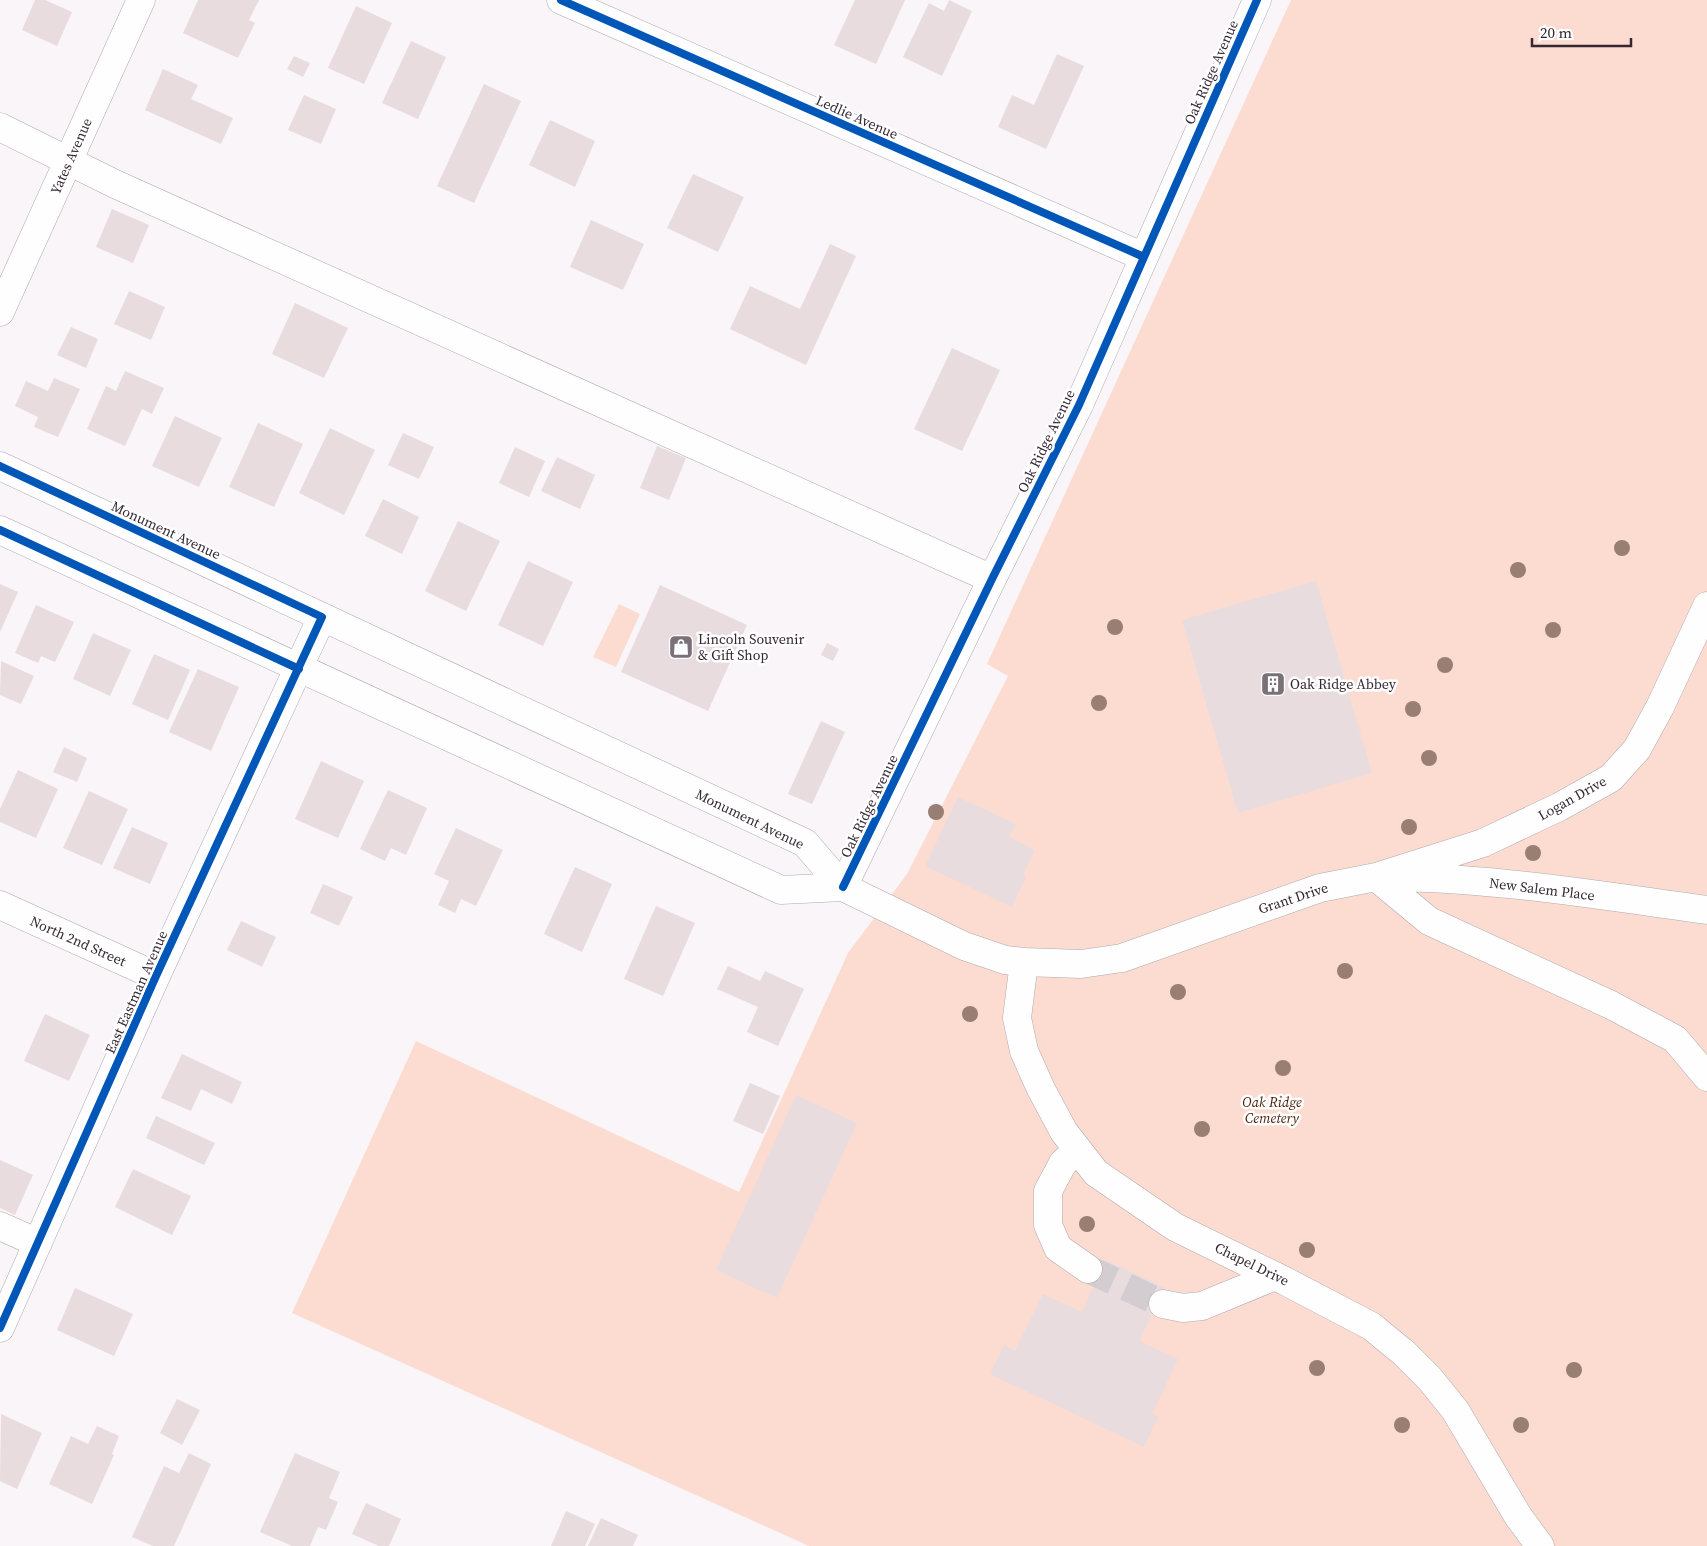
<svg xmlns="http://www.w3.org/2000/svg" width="1707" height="1546" font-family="'Source Serif 4',serif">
	<rect width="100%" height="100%" fill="#faf5f8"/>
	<path fill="#fcdcd0" d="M1291,0h416v1546h-898l-517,-233 124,-272 323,151 109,-239 59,-79 101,-198 -21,-12z
		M619,604l21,10 -24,53 -23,-10z"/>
	<path fill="#e8dcdf" d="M35,0h10l27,12 -15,34 -35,-16z
		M198,0h61l-10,20 6,3 -17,35 -55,-25z
		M855,0h50l-29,64 -42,-19z
		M949,0l23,11 -30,65 -39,-19 26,-54 15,8z
		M356,6l36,17 -28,61 -36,-16z
		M411,41l35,16 -28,62 -36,-16z
		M1057,54l27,12 -38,83 -48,-22 14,-32 22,10z
		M294,56l16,7 -7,14 -16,-8z
		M163,69l35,16 -7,14 42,19 -12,26 -76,-34z
		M484,84l37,17 -47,102 -37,-17z
		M304,95l32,14 -15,35 -33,-14z
		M550,120l45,21 -20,46 -46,-22z
		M693,174l51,23 -26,55 -51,-24z
		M112,209l37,16 -16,38 -37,-16z
		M591,220l53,24 -21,46 -53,-23z
		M830,244l26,12 -50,109 -76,-36 20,-43 50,23z
		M129,291l36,16 -14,33 -37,-16z
		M295,303l53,25 -24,50 -52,-24z
		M71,327l27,12 -12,29 -29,-13z
		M952,348l48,22 -38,81 -48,-22z
		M125,371l39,17 -12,26 -10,-5 -17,37 -38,-17 19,-43 10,5z
		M54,378l26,11 -22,48 -24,-10 4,-10 -23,-11 11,-25 22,10z
		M175,416l47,22 -23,49 -47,-21z
		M258,423l45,21 -29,63 -45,-20z
		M330,428l45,22 -31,65 -45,-22z
		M403,433l31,14 -15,32 -31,-14z
		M657,446l29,12 -17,42 -29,-12z
		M515,447l30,14 -16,36 -30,-14z
		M557,457l38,18 -15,34 -39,-18z
		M383,499l36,18 -17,37 -37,-18z
		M458,521l42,20 -34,70 -41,-20z
		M528,561l45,21 -30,64 -45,-21z
		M1316,581l56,192 -134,40 -56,-193z
		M0,584l18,8 -18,40z
		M660,585l87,40 -39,86 -87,-39z
		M36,605l38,17 -19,40 -14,-6 -3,7 -23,-10z
		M93,633l38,17 -21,46 -37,-17z
		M827,643l12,6 -6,12 -12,-6z
		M154,654l36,16 -22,50 -36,-16z
		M1,661l33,15 -13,28 -21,-9z
		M198,669l41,18 -28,64 -42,-19z
		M821,721l24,11 -33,72 -24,-10z
		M64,747l23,11 -10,24 -24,-10z
		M321,761l43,20 -26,57 -43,-19z
		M18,770l40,19 -22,49 -36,-16v-13z
		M388,790l39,18 -21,47 -15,-7 -6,13 -25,-12z
		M89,791l39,18 -26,56 -39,-17z
		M958,797l58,27 -7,13 26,13 -12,25 3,2 -14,30 -87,-41z
		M132,827l36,16 -18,41 -37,-16z
		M456,828l47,22 -27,56 -15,-7 -6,14 -17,-8 11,-24 -15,-7z
		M575,867l37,17 -30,68 -38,-18z
		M323,884l30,13 -14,29 -29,-13z
		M656,906l39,17 -32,73 -39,-17z
		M241,921l35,16 -14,30 -35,-17z
		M728,966l32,15 5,-10 39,18 -26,57 -31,-14 11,-25 -41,-18z
		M45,1014l45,21 -21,46 -45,-20z
		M182,1054l60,28 -10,22 -31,-15 -10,22 -30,-13z
		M750,1083l30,13 -17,38 -30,-13z
		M796,1095l61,28 -80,175 -61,-28z
		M156,1116l59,27 -11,22 -58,-27z
		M0,1160l33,15 -18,40 -15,-7z
		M133,1169l58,27 -19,39 -57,-28z
		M1106,1260l59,28 -26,53 39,18 -26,55 6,3 -14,30 -154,-73 14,-29 11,6 28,-57 39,18z
		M75,1288l58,26 -19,42 -57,-26z
		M177,1399l23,11 -18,35 -22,-12z
		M1,1414l41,19 -25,56 -17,-8z
		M97,1426l22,10 -7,18 2,1 -22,49 -43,-20 22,-48 17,8z
		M189,1453l22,11 -37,82h-21l-21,-9 32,-71 15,7z
		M295,1453l45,19 -11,26 9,4 -12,28 -8,-3 -8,19h-18l-32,-14z
		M366,1503l35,16 -12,27h-10l-27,-12z
		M566,1511l29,13 -10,22h-34z
		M601,1518l37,17 -5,11h-45z"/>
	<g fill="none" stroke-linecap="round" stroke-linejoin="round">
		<path stroke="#d3ccd0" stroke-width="28" stroke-dasharray="28 14" stroke-linecap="butt" d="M1088,1269l75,35"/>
		<defs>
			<path id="minor" d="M561,0l583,257
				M0,127l115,57 877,395
				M0,312l141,-312
				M0,466l805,377 38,44 121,59 41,14 19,2 57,2 41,-6 198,-70 56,-11 53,44 182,84 64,34 32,38
				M0,530l781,360 62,-3
				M1376,877l107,-34 76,-36 52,-29 26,-29 23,-42 47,-101
				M1398,877c104,2 206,19 309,33
				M843,887l149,-308 87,-174 178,-405
				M0,905l156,71
				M1024,962l-7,56 7,33 17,38 23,43 32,41 79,54 110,54 86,45 33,27 26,26 25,31 63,106 22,30
				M1078,1150l-15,13 -15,28v34l10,23 30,21
				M0,1226l38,17
				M1163,1304l20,4 19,-2 73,-30
				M0,1328l156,-352 166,-359"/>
		</defs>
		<use href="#minor" stroke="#b0a9ae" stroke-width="29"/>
		<use href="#minor" stroke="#fefefe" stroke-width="28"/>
		<defs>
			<path id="cycleway" d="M561,0l583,257
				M0,466l322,151 -166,359 -156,352
				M0,530l299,139
				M843,887l149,-308 87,-174 178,-405"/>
		</defs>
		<use href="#cycleway" stroke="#fff" stroke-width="11"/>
		<use href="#cycleway" stroke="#0057b8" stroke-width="8"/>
	</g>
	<g fill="#987e73">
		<circle cx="1622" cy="548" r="8"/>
		<circle cx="1518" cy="570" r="8"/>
		<circle cx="1115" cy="627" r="8"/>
		<circle cx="1553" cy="630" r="8"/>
		<circle cx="1445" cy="665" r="8"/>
		<circle cx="1099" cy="703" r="8"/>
		<circle cx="1413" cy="709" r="8"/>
		<circle cx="1429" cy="758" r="8"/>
		<circle cx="936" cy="812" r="8"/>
		<circle cx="1409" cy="827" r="8"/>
		<circle cx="1533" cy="853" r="8"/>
		<circle cx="1345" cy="971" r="8"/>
		<circle cx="1178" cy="992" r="8"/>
		<circle cx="970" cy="1014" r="8"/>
		<circle cx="1283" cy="1068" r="8"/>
		<circle cx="1202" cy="1129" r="8"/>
		<circle cx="1087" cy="1224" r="8"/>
		<circle cx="1307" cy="1250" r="8"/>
		<circle cx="1317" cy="1368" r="8"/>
		<circle cx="1574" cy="1370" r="8"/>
		<circle cx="1402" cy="1425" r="8"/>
		<circle cx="1521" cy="1425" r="8"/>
	</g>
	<defs>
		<symbol id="shop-square" viewBox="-11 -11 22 22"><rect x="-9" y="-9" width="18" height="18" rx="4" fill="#7a7077" stroke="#fff"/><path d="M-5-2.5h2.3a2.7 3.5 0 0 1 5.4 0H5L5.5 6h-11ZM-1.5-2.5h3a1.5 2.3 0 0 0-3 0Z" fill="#fff"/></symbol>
		<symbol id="building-square" viewBox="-11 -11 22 22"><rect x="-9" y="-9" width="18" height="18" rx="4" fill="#7a7077" stroke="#fff"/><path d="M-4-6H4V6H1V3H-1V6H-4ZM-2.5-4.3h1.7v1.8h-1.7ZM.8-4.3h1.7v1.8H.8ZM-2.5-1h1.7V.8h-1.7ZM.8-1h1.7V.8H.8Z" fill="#fff"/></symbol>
	</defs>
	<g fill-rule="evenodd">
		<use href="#shop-square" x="667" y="633" width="28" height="28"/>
		<use href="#building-square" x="1259" y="670" width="28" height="28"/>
	</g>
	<g text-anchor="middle" stroke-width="5" stroke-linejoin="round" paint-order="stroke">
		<g font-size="14" fill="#352832" stroke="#fff">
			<text transform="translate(1211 72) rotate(-66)" y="5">Oak Ridge Avenue</text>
			<text transform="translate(857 117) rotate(24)" y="5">Ledlie Avenue</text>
			<text transform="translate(71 156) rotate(-66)" y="5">Yates Avenue</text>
			<text transform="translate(1046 441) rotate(-64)" y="5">Oak Ridge Avenue</text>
			<text transform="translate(166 530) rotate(25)" y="5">Monument Avenue</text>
			<text transform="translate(1572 798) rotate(-29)" y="5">Logan Drive</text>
			<text transform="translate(869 806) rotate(-64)" y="5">Oak Ridge Avenue</text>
			<text transform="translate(750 819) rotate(26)" y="5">Monument Avenue</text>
			<text transform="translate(1542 889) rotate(7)" y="5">New Salem Place</text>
			<text transform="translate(1293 898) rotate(-18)" y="5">Grant Drive</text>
			<text transform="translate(78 941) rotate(24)" y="5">North 2nd Street</text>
			<text transform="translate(136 992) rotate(-66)" y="5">East Eastman Avenue</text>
			<text transform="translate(1252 1264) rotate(26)" y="5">Chapel Drive</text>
		</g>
		<g font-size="14" fill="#352832" stroke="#fff" text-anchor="start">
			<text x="698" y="644">Lincoln Souvenir<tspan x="698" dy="16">&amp; Gift Shop</tspan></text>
			<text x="1290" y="689">Oak Ridge Abbey</text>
		</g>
		<g font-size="14" font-style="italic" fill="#481d07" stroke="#fff">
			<text x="1272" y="1107">Oak Ridge<tspan x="1272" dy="16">Cemetery</tspan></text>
		</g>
	</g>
	<path d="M1532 38v8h99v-8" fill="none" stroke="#352832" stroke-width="2.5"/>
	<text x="1540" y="38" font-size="15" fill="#352832" stroke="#ffffff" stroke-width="4" paint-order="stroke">20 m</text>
</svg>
